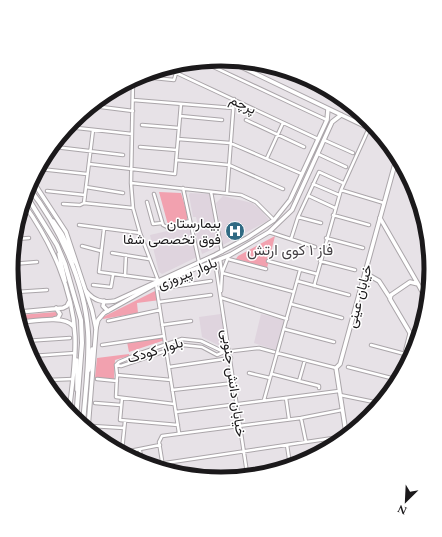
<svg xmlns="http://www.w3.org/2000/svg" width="442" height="537" font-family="Spectral,Vazirmatn,serif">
	<rect width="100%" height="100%" fill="#e7e2e7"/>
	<path fill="#dfd4de" d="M190,193l19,1 11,52 -18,8 -7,-24 4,-1 -3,-12h-3l-4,-22z
		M223,196l29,7 10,8 7,9 -46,25 -7,-42z
		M188,226l1,5 3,-1 5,27 -35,17 -3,-2 -9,-37z
		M221,314l5,35 -24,-12 -3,-20z
		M261,314l23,6 -8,30 -22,-7z"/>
	<path fill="#f2a1af" d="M159,192l22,1 7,23 -2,6 -18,3z
		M275,236l-8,32 -31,-9 2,-3z
		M159,289l1,11 -23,3 1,10 -35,6v-2z
		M56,312l3,1 -3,5 -35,3 -1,-6z
		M165,337v3l-36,12 -2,-10z
		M129,354v2l-14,4 -1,19 -19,-1 2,-20z"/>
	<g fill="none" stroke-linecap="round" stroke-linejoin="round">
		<defs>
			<path id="minor" d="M203,62l124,58
				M168,69l150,70
				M144,77l30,3 2,-7
				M125,85l8,1
				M133,100l100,8
				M93,106l40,5
				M180,116l42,4
				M246,120l58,27
				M142,125l37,3
				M68,127l64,7
				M178,139l52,4 72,31
				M324,140l29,13
				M55,147l68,8
				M140,147l37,3
				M318,154l28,13
				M267,158l16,-35
				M176,160l53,5 54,24
				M89,164l86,10 6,-70
				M40,169l47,5
				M131,183l110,12 15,7 18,18
				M313,184l26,11
				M86,187l37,6
				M183,188l16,74
				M341,190l43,13
				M47,191l38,4
				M211,192l11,60
				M227,193l7,-94
				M154,194l9,31 4,2 23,-6
				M309,196l26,12
				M147,202l6,22 9,-1
				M84,203l9,-73
				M84,203l49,5
				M63,204l17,1 4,-2
				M333,215l36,10
				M298,217l23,6
				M79,225l61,8
				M104,229l-5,43 59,8 -18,-47 -7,-25 -2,-25 2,-103
				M269,232l46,15
				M326,238l37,10
				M17,239l12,-1
				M291,239l7,-22 21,-45 24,11
				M82,246l19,5
				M112,253l37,6
				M229,255l-7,18 72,19
				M220,259l2,14 -1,18
				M228,259l38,10
				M215,261l32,212
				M268,261l49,13
				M320,261l35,9
				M12,264l25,-2
				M189,272l3,11
				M125,276l1,-21
				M297,281l52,14
				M156,284l23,149
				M93,285l18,2 2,-12
				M314,286l27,-96 28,-62
				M157,289l54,-8
				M16,292l31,-2
				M222,298l65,21
				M159,302l52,-7
				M291,304l51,14
				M108,321l52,-11
				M162,325l29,-4
				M284,329l50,13
				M25,341l45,-3
				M102,345l62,-9
				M371,345l34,9
				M277,353l59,15
				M32,356l43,-3
				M116,365l3,-3 19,-8 44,-15 19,2 23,11 35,-4 15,4
				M116,365l5,1 62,-21 19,2 15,8 7,-3
				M116,365l1,10 -1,22 58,7
				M169,367l62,-9
				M348,367l47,12
				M249,373l21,5
				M272,374l27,7 6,-21
				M117,375l54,5
				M97,379l20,2
				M48,380l25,-1
				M299,381l20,5v2
				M172,390l62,-7
				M340,395l39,8
				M122,398l-2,22 58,5
				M286,398l3,21
				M264,400l36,-130
				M95,403l26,2
				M176,412l163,-21
				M301,418l5,24
				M92,426l32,2
				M287,445l3,20
				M122,450l3,-29
				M140,451l2,12
				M125,452l35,-7
				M152,465l188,-28
				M163,467l-4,-25 3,-6 139,-18 41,-8"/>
			<path id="tertiary" d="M86,291c8,10 17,12 29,10l100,-46 32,-17 27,-18 16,-20 37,-80 1,-11
				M104,301l-1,5 5,5
				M20,312l43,-4 4,-2 2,-4
				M54,319l4,-1 2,-4 -4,-6
				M22,322c12,-1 43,-7 51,4
				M96,328l2,-8 6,-7 52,-29 74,-29 39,-23 23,-22 40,-88 9,-7
				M401,369l9,-35
				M346,433l-10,-65 4,-4 56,-204"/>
			<path id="secondary" d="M227,60l150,72
				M277,70l60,28
				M32,180l34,52 26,78 4,19 -8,99
				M24,204c27,38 49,85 51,132 1,26 -3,51 -6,76
				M380,218l38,66
				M53,221l9,13 13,28
				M59,254l6,27
				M365,273l14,8 11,17
				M416,343l-26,-44 1,-4 19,-13 8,2 7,13
				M77,360v30
				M89,370l3,-21"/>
			<path id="primary" d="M28,187c31,38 57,96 60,145 2,29 -3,63 -5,92
				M26,195l31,50 8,19 16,56 1,23 -6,76"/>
		</defs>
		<use href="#minor" stroke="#aba6aa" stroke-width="4.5"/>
		<use href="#tertiary" stroke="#aba6aa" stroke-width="5.5"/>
		<use href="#secondary" stroke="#aba6aa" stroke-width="5.5"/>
		<use href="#primary" stroke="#aba6aa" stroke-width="6"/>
		<use href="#minor" stroke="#fff" stroke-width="2.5"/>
		<use href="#tertiary" stroke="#fff" stroke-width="3.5"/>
		<use href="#secondary" stroke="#fff" stroke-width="3.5"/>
		<use href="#primary" stroke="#fff" stroke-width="4"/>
	</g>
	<defs>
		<symbol id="hospital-disc" viewBox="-11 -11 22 22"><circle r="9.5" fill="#306a83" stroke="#fff"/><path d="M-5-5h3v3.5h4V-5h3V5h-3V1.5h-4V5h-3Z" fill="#fff"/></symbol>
	</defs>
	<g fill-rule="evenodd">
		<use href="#hospital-disc" x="224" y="220" width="22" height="22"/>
	</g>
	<g text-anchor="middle" stroke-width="3" stroke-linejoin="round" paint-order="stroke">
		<g font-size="14" fill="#1b191b" stroke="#fff">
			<text transform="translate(243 104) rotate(25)" y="5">پرچم</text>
			<text transform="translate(187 273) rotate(-22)" y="5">بلوار پیروزی</text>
			<text transform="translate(359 296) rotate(-75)" y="5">خیابان عینی</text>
			<text transform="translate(155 350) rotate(-17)" y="5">بلوار کودک</text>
			<text transform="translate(234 383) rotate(82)" y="5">خیابان دانش جنوبی</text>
		</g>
		<g font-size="14" fill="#1b191b" stroke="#fff" text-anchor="end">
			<text x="221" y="228">بیمارستان<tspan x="221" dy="16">فوق تخصصی شفا</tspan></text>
		</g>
		<g font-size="15" fill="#454145" stroke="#fff">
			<text x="290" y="255">فاز ۱ کوی ارتش</text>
		</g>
	</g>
	<path d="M0 0H442V537H0ZM18 269a203 203 0 1 1 406 0a203 203 0 1 1-406 0Z" fill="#fff" fill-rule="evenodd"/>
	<path fill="none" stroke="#1b191b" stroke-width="5" d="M18 269a203 203 0 1 1 406 0a203 203 0 1 1-406 0Z"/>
	<g transform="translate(406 501) rotate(204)" stroke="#ffffff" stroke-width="3" paint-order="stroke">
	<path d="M0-3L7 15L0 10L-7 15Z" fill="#1b191b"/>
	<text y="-6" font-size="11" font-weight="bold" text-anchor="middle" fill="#1b191b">N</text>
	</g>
</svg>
